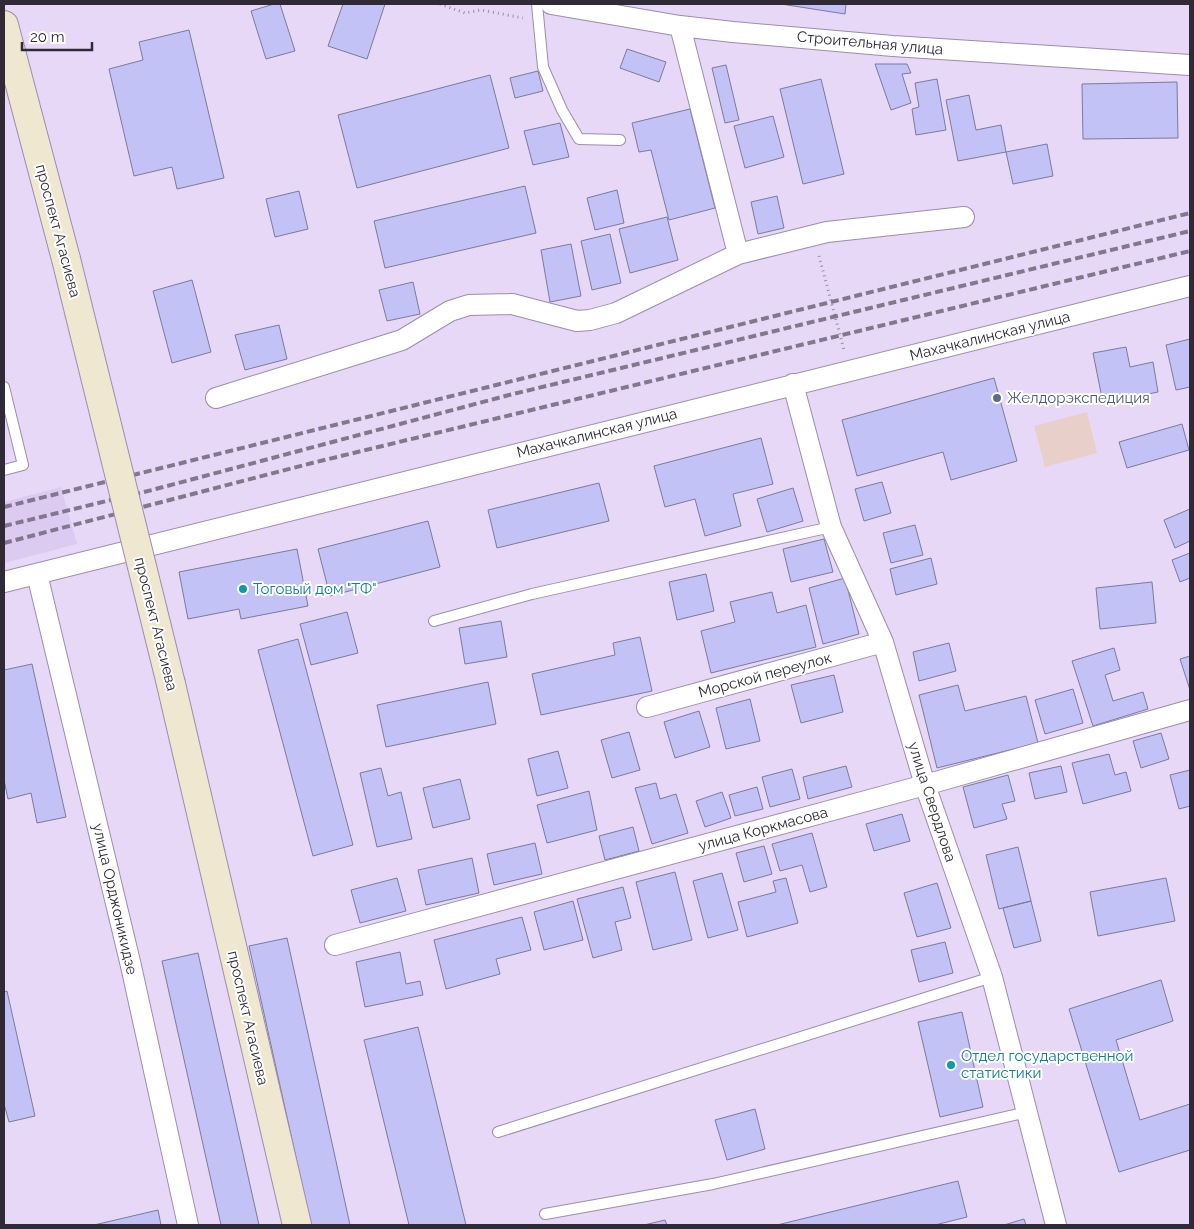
<svg xmlns="http://www.w3.org/2000/svg" width="1194" height="1229" font-family="Raleway,sans-serif">
	<rect width="100%" height="100%" fill="#e7d8f8"/>
	<path fill="#dccaf1" d="M61,487l16,57 -73,19v-61z"/>
	<path fill="#e9cfca" d="M1087,412l10,41 -52,14 -11,-41z"/>
	<path fill="#c2c2f7" stroke="#7b7b99" d="M274,4h6l15,47 -29,8 -15,-48z
		M343,4h42l-18,55 -39,-13z
		M781,4h65l-1,10z
		M189,30l35,148 -47,11 -5,-22 -38,9 -25,-107 34,-9 -4,-18z
		M627,49l39,13 -7,20 -39,-14z
		M875,64h32l4,9 -9,1 9,29 -20,7z
		M726,65l13,55 -14,3 -13,-55z
		M538,71l5,20 -28,7 -5,-20z
		M490,75l19,73 -152,40 -19,-73z
		M821,79l23,95 -41,10 -23,-95z
		M937,79l9,51 -30,5 -4,-26 7,-2 -4,-24z
		M1177,82l1,56 -95,1 -1,-55z
		M969,95l7,35 25,-5 5,27 -48,9 -12,-61z
		M690,109l25,99 -46,12 -18,-70 -12,2 -7,-29z
		M773,116l11,41 -39,11 -11,-42z
		M560,123l9,34 -36,8 -9,-34z
		M1047,144l6,32 -40,8 -7,-32z
		M525,186l11,47 -151,35 -11,-47z
		M617,190l7,33 -29,7 -8,-32z
		M299,191l9,38 -33,8 -9,-38z
		M777,196l7,32 -26,6 -7,-32z
		M667,217l11,43 -48,13 -11,-44z
		M610,234l11,49 -29,7 -11,-49z
		M571,244l10,52 -31,6 -9,-52z
		M192,280l19,72 -39,11 -19,-72z
		M413,282l7,32 -33,7 -8,-31z
		M279,325l8,34 -42,11 -10,-35z
		M1190,339v48l-14,3 -10,-45z
		M1126,347l4,20 23,-5 5,30 -55,11 -10,-50z
		M994,378l23,83 -66,19 -8,-28 -86,24 -15,-56z
		M1182,424l7,26 -62,18 -8,-26z
		M761,438l12,46 -40,10 8,32 -36,10 -10,-37 -30,8 -11,-41z
		M882,482l9,31 -27,8 -9,-32z
		M599,483l10,38 -112,27 -9,-38z
		M793,488l10,33 -36,11 -10,-33z
		M1190,509v32l-15,7 -11,-28z
		M428,521l12,46 -110,29 -12,-47z
		M915,525l8,30 -32,8 -8,-30z
		M824,539l9,33 -42,10 -8,-33z
		M297,549l11,57 -67,13 -2,-10 -51,10 -9,-47z
		M1190,553v25l-10,4 -8,-22z
		M931,558l6,26 -41,11 -6,-26z
		M706,574l8,37 -37,9 -8,-38z
		M845,578l14,56 -36,10 -14,-56z
		M1152,582l4,41 -56,6 -4,-41z
		M772,592l5,21 29,-8 10,42 -105,26 -10,-42 34,-9 -5,-20z
		M347,612l11,41 -47,12 -11,-41z
		M501,621l6,36 -42,7 -6,-36z
		M640,637l12,54 -111,24 -9,-41 83,-19 -2,-12z
		M298,639l55,206 -40,11 -55,-206z
		M949,643l7,28 -37,10 -6,-29z
		M1114,648l6,22 -15,5 8,26 30,-9 5,17 -55,17 -21,-65z
		M1190,656v34l-10,-31z
		M32,664l34,153 -29,6 -6,-30 -23,6 -4,-19v-110z
		M834,675l9,37 -42,11 -10,-38z
		M488,682l8,42 -110,23 -9,-42z
		M958,685l7,26 61,-15 12,47 -101,25 -18,-73z
		M1073,689l10,34 -38,11 -10,-34z
		M750,699l10,42 -34,8 -10,-41z
		M699,711l11,36 -35,11 -11,-36z
		M629,732l11,38 -28,8 -11,-38z
		M1161,733l8,26 -28,9 -8,-27z
		M558,751l10,37 -31,8 -9,-37z
		M1109,754l6,21 11,-3 5,19 -48,13 -11,-41z
		M846,766l6,21 -44,12 -5,-22z
		M1061,766l6,26 -32,7 -6,-26z
		M381,768l7,28 13,-4 11,47 -35,8 -17,-74z
		M792,769l8,30 -30,8 -8,-30z
		M1190,770v36l-11,3 -9,-34z
		M1008,775l7,26 -13,3 5,15 -33,9 -11,-41z
		M460,779l10,40 -37,9 -10,-40z
		M656,783l4,16 16,-5 12,39 -36,11 -17,-56z
		M757,787l6,22 -28,7 -6,-21z
		M589,791l8,39 -50,13 -10,-38z
		M722,792l9,26 -26,9 -9,-26z
		M902,814l8,27 -36,10 -8,-27z
		M633,827l6,24 -34,9 -6,-24z
		M812,833l15,54 -17,5 -8,-27 -22,6 -8,-27z
		M535,843l7,31 -48,11 -7,-31z
		M764,846l8,28 -28,8 -8,-29z
		M1018,847l13,54 -32,8 -13,-54z
		M472,858l7,35 -53,12 -8,-35z
		M675,872l17,68 -39,10 -17,-68z
		M722,873l16,57 -30,8 -15,-57z
		M397,878l9,33 -46,12 -9,-33z
		M786,878l12,45 -51,14 -9,-35 38,-10 -3,-11z
		M1166,878l9,43 -77,15 -8,-44z
		M937,883l14,45 -34,9 -13,-44z
		M623,887l8,31 -16,4 7,28 -29,8 -16,-59z
		M573,901l10,39 -39,10 -10,-38z
		M1031,901l10,40 -27,7 -11,-40z
		M522,917l9,33 -35,9 4,15 -54,15 -12,-49z
		M287,938l63,287h-39l-62,-279z
		M945,942l8,31 -34,9 -8,-32z
		M400,952l6,32 14,-3 3,14 -58,12 -9,-45z
		M198,953l61,272h-38l-59,-264z
		M1161,980l12,41 -57,19 24,80 50,-16v46l-71,22 -50,-163z
		M7,991l28,125 -26,6 -5,-18v-112z
		M962,1012l21,95 -43,10 -22,-95z
		M418,1027l48,198h-57l-45,-185z
		M755,1109l10,40 -38,11 -12,-40z
		M958,1181l9,36 -32,8h-158z
		M158,1210l3,15h-67z
		M1024,1219l2,6h-22z
		M665,1220l2,5h-23z"/>
	<g fill="none" stroke-linecap="round" stroke-linejoin="round">
		<defs>
			<path id="service" d="M537,4l6,63 19,43 17,29 41,1
				M4,387l19,78 -19,5
				M434,621l98,-27 299,-67
				M498,1132l494,-155
				M545,1214l168,-30 314,-72"/>
			<path id="minor" d="M551,4l129,22 53,6 160,14 297,19
				M680,26l58,228
				M793,384l38,143 52,115 42,143 67,192 64,248
				M216,398l186,-58 48,-29 19,-6 43,-1 65,17 13,-1 26,-7 122,-59 89,-22 137,-15
				M37,574l94,392 57,259
				M4,582l1186,-296
				M647,707l236,-65
				M335,945l590,-160 265,-75"/>
			<path id="secondary" d="M4,25l62,234
				M171,684l126,541"/>
		</defs>
		<use href="#service" stroke="#9c8dab" stroke-width="12"/>
		<use href="#minor" stroke="#9c8dab" stroke-width="22"/>
		<use href="#secondary" stroke="#9c8dab" stroke-width="30"/>
		<path stroke="#988da4" stroke-width="3" stroke-dasharray="1 4" stroke-linecap="butt" d="M440,4l25,9 16,-3 42,8
			M819,256l25,94h-2"/>
		<use href="#service" stroke="#fff" stroke-width="10"/>
		<use href="#minor" stroke="#fff" stroke-width="20"/>
		<use href="#secondary" stroke="#f0e7d0" stroke-width="28"/>
		<path stroke="#82788d" stroke-width="4" stroke-dasharray="8 4" stroke-linecap="butt" d="M4,507l1186,-294
			M4,526l148,-36 357,-95 681,-164
			M4,543l308,-80 878,-212"/>
		<defs>
			<path id="secondary-bridge" d="M66,259l105,425"/>
		</defs>
		<use href="#secondary-bridge" stroke="#9c8dab" stroke-width="30" stroke-linecap="butt"/>
		<use href="#secondary-bridge" stroke="#f0e7d0" stroke-width="28"/>
	</g>
	<circle fill="#5c6f8a" stroke="#fff" stroke-width="2" cx="997" cy="398" r="5"/>
	<g fill="#0f9aa8" stroke="#fff" stroke-width="2">
		<circle cx="243" cy="589" r="5"/>
		<circle cx="951" cy="1065" r="5"/>
	</g>
	<g text-anchor="middle" stroke-width="4" stroke-linejoin="round" paint-order="stroke">
		<g font-size="15" fill="#2f2a36" stroke="#fff">
			<text transform="translate(870 43) rotate(5)" y="5">Строительная улица</text>
			<text transform="translate(58 231) rotate(75)" y="5">проспект Агасиева</text>
			<text transform="translate(990 336) rotate(-14)" y="5">Махачкалинская улица</text>
			<text transform="translate(597 433) rotate(-14)" y="5">Махачкалинская улица</text>
			<text transform="translate(156 624) rotate(76)" y="5">проспект Агасиева</text>
			<text transform="translate(765 675) rotate(-15)" y="5">Морской переулок</text>
			<text transform="translate(932 802) rotate(72)" y="5">улица Свердлова</text>
			<text transform="translate(763 829) rotate(-15)" y="5">улица Коркмасова</text>
			<text transform="translate(115 899) rotate(77)" y="5">улица Орджоникидзе</text>
			<text transform="translate(248 1018) rotate(77)" y="5">проспект Агасиева</text>
		</g>
		<g font-size="15" fill="#4e5e75" stroke="#fff" text-anchor="start">
			<text x="1007" y="403">Желдорэкспедиция</text>
		</g>
		<g font-size="15" fill="#0d838f" stroke="#fff" text-anchor="start">
			<text x="253" y="594">Тоговый дом "ТФ"</text>
			<text x="961" y="1061">Отдел государственной<tspan x="961" dy="17">статистики</tspan></text>
		</g>
	</g>
	<rect width="1194" height="1229" fill="none" stroke="#2f2a36" stroke-width="10"/>
	<path d="M22 42v8h70v-8" fill="none" stroke="#2f2a36" stroke-width="2.5"/>
	<text x="30" y="42" font-size="15" fill="#2f2a36" stroke="#ffffff" stroke-width="4" paint-order="stroke">20 m</text>
</svg>
